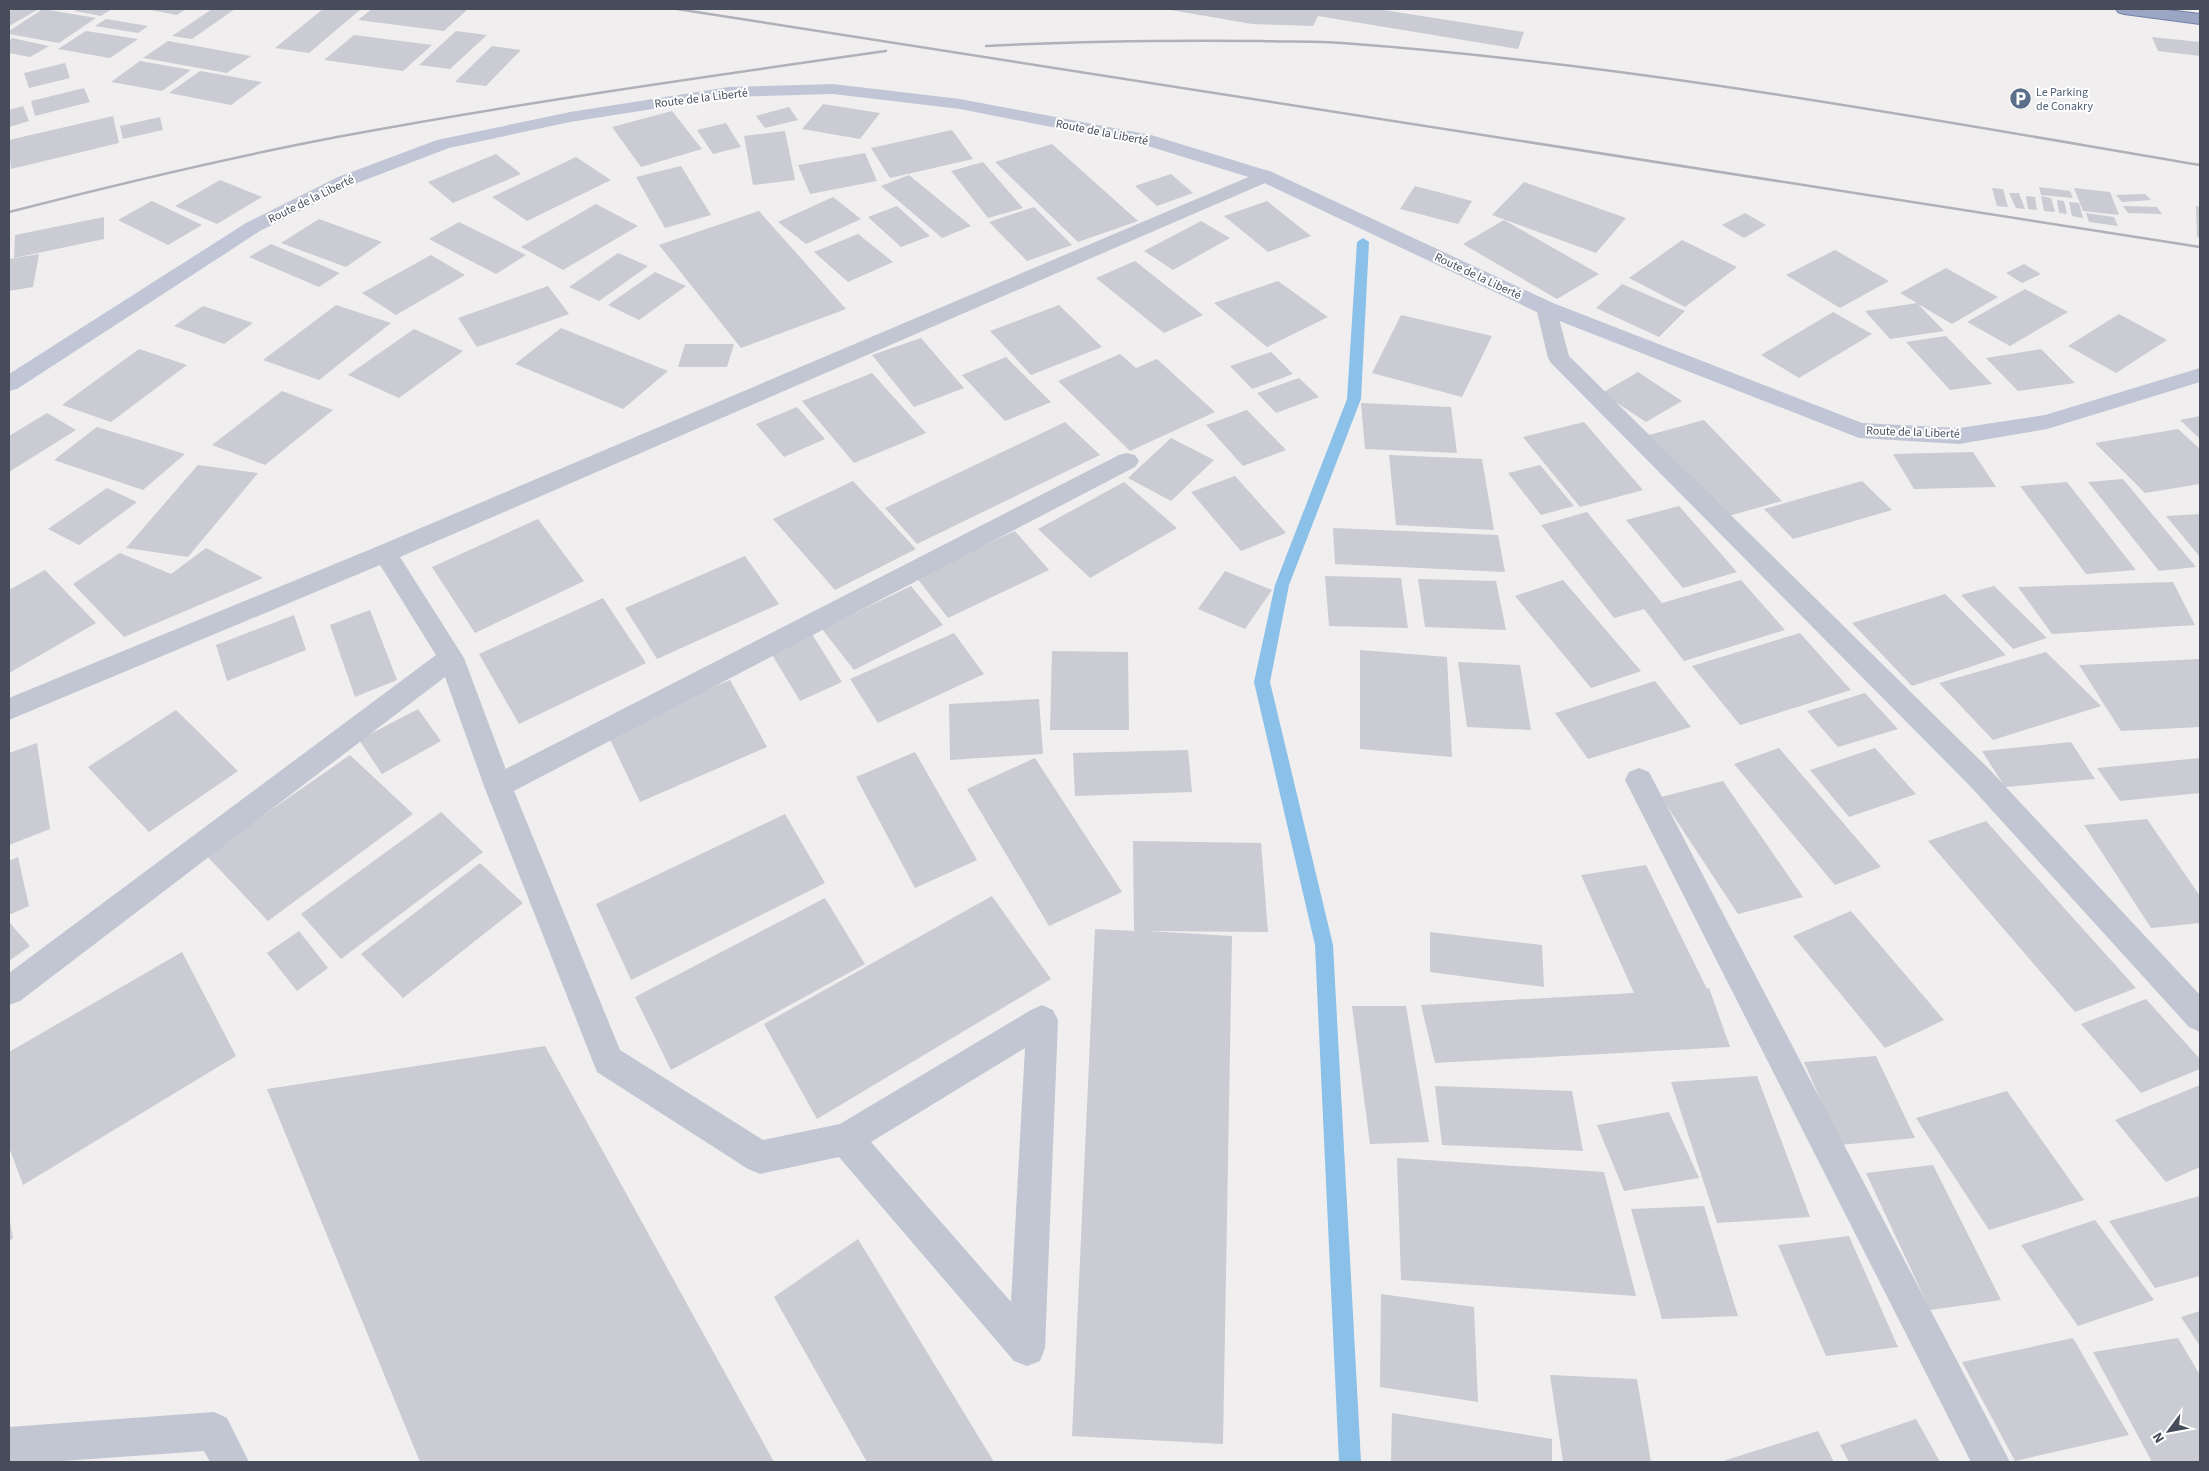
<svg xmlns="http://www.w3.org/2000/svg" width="2209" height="1471" font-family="'Source Sans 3',sans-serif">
	<rect width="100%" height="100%" fill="#f0eeee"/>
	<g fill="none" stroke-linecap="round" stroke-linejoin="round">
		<path fill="#8bc0e8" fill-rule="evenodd" d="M1363,238l6,4 -8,157 -72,186 -19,97 63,263 28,517h-22l-24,-517 -61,-263 21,-97 72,-186 10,-157z"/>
	</g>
	<path fill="#cacbd3" d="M14,9h25l-30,17v-14z
		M43,9l53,9 -37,25 -50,-9v-3z
		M79,9h33l-11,7 -26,-5z
		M145,9h41l-9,6z
		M212,9h23l-43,30 -20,-3z
		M323,9h38l-52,44 -34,-5z
		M372,9h96l-24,22 -86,-11z
		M1165,9h212l147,23 -6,17 -200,-33 -5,10 -61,-2z
		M106,19l42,7 -10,7 -43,-7z
		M86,31l52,8 -28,19 -52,-9z
		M456,31l31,4 -37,34 -31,-4z
		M354,35l78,10 -29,26 -79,-11z
		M2152,37l48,5v14l-42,-5z
		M12,38l37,8 -19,11 -21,-4v-12z
		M168,41l83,15 -24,17 -84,-15z
		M492,46l29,4 -35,36 -31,-4z
		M140,61l51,9 -29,21 -51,-9z
		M65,63l5,15 -41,10 -5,-15z
		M200,71l62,11 -31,23 -62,-12z
		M84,88l6,14 -55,14 -4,-15z
		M823,104l57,9 -20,26 -58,-10z
		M23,106l6,15 -20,6v-17z
		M789,107l9,13 -33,8 -9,-12z
		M672,111l30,38 -61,18 -29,-40z
		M113,116l6,27 -108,26 -2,-29z
		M160,117l3,13 -40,9 -3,-13z
		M726,123l15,24 -28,7 -16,-24z
		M952,130l21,29 -83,19 -19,-30z
		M785,131l10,49 -42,5 -9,-49z
		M1052,144l86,77 -60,21 -83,-80z
		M865,153l12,28 -67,13 -12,-29z
		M496,154l25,20 -68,29 -25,-21z
		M576,157l35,23 -84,41 -35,-24z
		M983,162l40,46 -35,10 -37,-47z
		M681,166l30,49 -46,13 -29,-51z
		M1171,174l22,19 -36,13 -22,-20z
		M909,175l62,51 -29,12 -61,-52z
		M220,180l42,17 -45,27 -42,-18z
		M1524,182l102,36 -30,35 -104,-38z
		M1415,186l57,15 -14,23 -58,-15z
		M2039,187l31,4 3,7 -32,-3z
		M1992,188l11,1 5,18 -11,-1z
		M2074,188l36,4 9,23 -36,-4z
		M2009,193h10l6,16 -9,-1z
		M2145,194l6,6 -29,2 -6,-7z
		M2026,196l9,1 2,13 -9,-1z
		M2041,196l10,2 4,14 -11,-1z
		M833,197l28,22 -55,25 -28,-22z
		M2057,200l7,1 3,13 -8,-1z
		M152,201l50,24 -34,20 -50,-25z
		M1267,201l44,35 -43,16 -44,-36z
		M2069,202l10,1 4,15 -11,-2z
		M596,204l42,22 -75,44 -42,-23z
		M897,206l33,30 -29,11 -33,-30z
		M2123,206l34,1 5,7 -34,-1z
		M2196,206l4,1v31l-3,-1z
		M1034,207l38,38 -45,16 -38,-39z
		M759,211l87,98 -105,39 -82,-103z
		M1745,213l21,12 -22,13 -22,-13z
		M2086,213l28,4 4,9 -29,-4z
		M104,217v22l-90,19 1,-23z
		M319,219l63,23 -36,25 -65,-24z
		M1504,220l95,54 -42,25 -94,-55z
		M1201,221l29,17 -57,32 -29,-19z
		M459,222l67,33 -30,19 -67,-35z
		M858,234l35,28 -45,20 -34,-30z
		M1682,240l55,27 -52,40 -56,-29z
		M271,244l69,29 -21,14 -70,-30z
		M1835,250l54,31 -49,27 -54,-33z
		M618,253l30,13 -49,35 -30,-14z
		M39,254l-6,33 -24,4v-32z
		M431,255l34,20 -69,40 -34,-22z
		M1135,261l68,54 -39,18 -68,-55z
		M2024,264l17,10 -19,9 -16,-10z
		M1946,268l52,29 -46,27 -34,-20 26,27 -54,8 -25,-28 52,-8 -17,-10z
		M655,272l31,14 -47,34 -31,-15z
		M1278,281l50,36 -61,30 -53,-44z
		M1622,284l63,27 -26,26 -63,-29z
		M548,286l21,28 -92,33 -19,-29z
		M2025,289l43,23 -58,34 -43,-24z
		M336,305l55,18 -72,57 -56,-20z
		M1059,305l43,42 -71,28 -41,-44z
		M203,306l50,17 -29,21 -50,-18z
		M1833,312l39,22 -73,44 -38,-23z
		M2119,314l48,26 -51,33 -48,-27z
		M1401,315l91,21 -30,61 -90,-24z
		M561,328l107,43 -45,38 -108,-45z
		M414,329l49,22 -64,47 -51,-23z
		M1946,336l46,48 -42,6 -44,-48z
		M921,338l43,50 -50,19 -42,-52z
		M685,344h49l-7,23h-49z
		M139,349l48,16 -76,57 -49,-17z
		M2041,349l34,34 -57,8 -32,-33z
		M1271,352l22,22 -41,15 -22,-23z
		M1120,354l16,14 21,-9 58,53 -85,39 -72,-70z
		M1006,357l45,45 -46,19 -43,-46z
		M1638,372l44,29 -36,21 -44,-29z
		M872,373l54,60 -72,30 -52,-62z
		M1299,378l20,19 -43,16 -19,-20z
		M282,391l51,19 -68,55 -53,-20z
		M1361,403l90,4 6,46 -92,-4z
		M797,407l28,32 -41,18 -28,-33z
		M1247,410l39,40 -43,16 -37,-41z
		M47,413l29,17 -67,42v-36z
		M2200,416v23l-20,-19z
		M1704,420l78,81 -57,16 -76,-82z
		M1065,422l35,33 -183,89 -32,-36z
		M1584,422l59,68 -63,17 -57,-70z
		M97,427l88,27 -42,36 -89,-30z
		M2178,429l22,20v35l-55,9 -50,-50z
		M1171,438l43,22 -43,41 -43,-23z
		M1973,452l23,35 -82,2 -21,-35z
		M1389,455l93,4 12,71 -98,-5z
		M198,465l60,8 -70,84 -62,-9z
		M1540,465l34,41 -33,9 -33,-42z
		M1235,476l51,57 -45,18 -50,-59z
		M2123,479l73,88 -37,4 -71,-89z
		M853,481l63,68 -81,41 -62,-71z
		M1862,481l30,29 -99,29 -29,-30z
		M1124,482l53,46 -87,50 -52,-49z
		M2067,482l69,88 -50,4 -66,-88z
		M107,488l30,14 -58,43 -31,-16z
		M1679,506l58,66 -54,16 -57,-68z
		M1587,512l75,91 79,-23 44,50 -101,31 -40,-52 -30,9 -73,-93z
		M2200,514v43l-34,-41z
		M538,519l46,62 -109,52 -43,-66z
		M1333,528l165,7 7,37 -170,-8z
		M1015,531l34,39 -101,48 -32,-41z
		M206,548l57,30 -139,59 -51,-53 47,-31 51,21z
		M745,556l34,48 -122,55 -32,-51z
		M45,570l51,53 -87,50v-83z
		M1225,571l47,19 -27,39 -47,-20z
		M1325,576l76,2 7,50 -79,-2z
		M1418,579l78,2 10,49 -81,-3z
		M1563,580l78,91 -50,17 -76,-92z
		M2173,582l22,43 -143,9 -34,-47z
		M911,586l32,39 -89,45 -32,-41z
		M1994,586l53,52 -34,11 -52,-54z
		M1945,594l61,61 -94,31 -60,-63z
		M603,598l43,65 -127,61 -40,-70z
		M370,610l27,70 -42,17 -25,-72z
		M294,615l12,35 -79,31 -11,-36z
		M810,631l32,51 -42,19 -32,-53z
		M954,633l30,41 -106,49 -28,-44z
		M1800,633l51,57 -111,35 -48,-59z
		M1360,650l87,7 5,100 -92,-8z
		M1052,651l76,1 1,78h-79z
		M2046,652l55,54 -108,34 -54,-57z
		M2200,659v68l-79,4 -42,-66z
		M1458,662l62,3 11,65 -64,-3z
		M730,680l37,67 -127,55 -34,-71z
		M1655,681l36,46 -103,32 -33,-46z
		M1865,693l33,36 -60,18 -31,-36z
		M1039,699l4,55 -93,6 -1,-56z
		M418,709l23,32 -59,33 -23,-34z
		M176,710l62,61 -89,61 -61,-65z
		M2071,742l24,37 -90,8 -23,-36z
		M37,743l13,86 -41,16v-92z
		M1779,748l102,119 -46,18 -101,-121z
		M1875,748l41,46 -67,23 -39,-47z
		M1188,750l4,42 -117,4 -2,-43z
		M915,752l62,108 -62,28 -59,-111z
		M350,755l63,59 -145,107 -62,-66z
		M1035,758l87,134 -73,34 -82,-137z
		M2200,758v35l-80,8 -23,-33z
		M1723,781l80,116 -65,17 -77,-117z
		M441,812l42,40 -142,107 -40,-45z
		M785,814l40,69 -194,97 -35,-76z
		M2147,819l53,77v27l-49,5 -67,-103z
		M1986,821l150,167 -61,24 -147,-171z
		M1133,841l128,2 7,89 -121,-1 85,5 -9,508 -151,-8 23,-507 39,2z
		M18,857l11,49 -20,9v-54z
		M480,863l43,40 -120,95 -42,-44z
		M1646,865l61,124 2,-1 21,59 -295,16 -14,-58 213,-12 -53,-118z
		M992,896l59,83 -234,140 -53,-95z
		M825,898l40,66 -194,106 -36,-73z
		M1851,911l93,109 -59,28 -92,-112z
		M9,922l21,24 -21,15z
		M299,931l29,37 -31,23 -30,-38z
		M1430,932l112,13 2,42 -114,-15z
		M182,952l54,104 -213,129 -14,-38v-95z
		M2146,999l54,60v10l-59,24 -60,-69z
		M1352,1006h54l23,136 -59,2z
		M545,1046l229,416h-354l-153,-373z
		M1876,1056l39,82 -75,7 -36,-83z
		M1757,1076l53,141 -93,6 -46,-141z
		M2200,1085v82l-34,15 -51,-62z
		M1435,1086l137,5 11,60 -141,-6z
		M2007,1091l77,109 -95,30 -73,-112z
		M1669,1112l30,66 -75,13 -27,-66z
		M1397,1158l207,14 32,124 -235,-16z
		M1933,1165l68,135 -71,10 -64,-137z
		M2200,1196v80l-45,12 -46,-67z
		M1704,1206l34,110 -76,3 -31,-110z
		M9,1216l4,22 -4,3z
		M2095,1220l59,80 -76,26 -57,-81z
		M1849,1236l49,111 -72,9 -48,-111z
		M858,1239l136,223h-127l-93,-165z
		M1381,1294l93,13 4,95 -98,-15z
		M2200,1311v35l-19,-29z
		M2073,1338l56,97 -114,26 -53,-99z
		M2178,1338l22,37v87h-48l-59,-110z
		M1550,1375l87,4 14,83h-88z
		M1392,1413l160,26v23h-161z
		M1916,1419l24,43h-91l-9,-17z
		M1818,1431l16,31h-114z"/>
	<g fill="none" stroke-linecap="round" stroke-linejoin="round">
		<defs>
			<path id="trunk" d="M2116,9h44l40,5v10l-76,-10 -6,-2z"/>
		</defs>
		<use href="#trunk" stroke="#727fa7" stroke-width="2"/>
		<path fill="#c1c6d2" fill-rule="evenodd" d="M1127,453l8,2 4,6 -4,6 -627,327 -10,4 -10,-4 -4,-8 4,-8 631,-323z
			M214,1412l13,6 22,44h-39l-6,-11 -155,11h-40v-35z"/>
		<path fill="#c1c6d2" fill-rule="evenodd" d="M1265,170l7,2 2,4 -2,4 -872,377 64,101 48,128 108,264 143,90 77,-16 191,-114 11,-5 11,5 5,10 -13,328 -5,13 -13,5 -13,-5 -175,-204 -79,17 -12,-5 -151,-97 -113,-286 -39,-109 -425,324 -11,4v-32l427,-318 -56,-90 -371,155v-22l367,-151zM1025,1048l-14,254 -140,-160z
			M1546,302l7,1 3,5 13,48 421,414 210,225v37l-11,-5 -219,-241 -419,-423 -3,-5 -12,-50 3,-5z
			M1639,768l10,4 361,690h-39l-346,-682 4,-8z"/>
		<path fill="#c1c6d6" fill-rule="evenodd" d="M833,84l127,15 191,36 121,37 281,131 309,120 97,5 86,-13 155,-47v14l-153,47 -88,15 -100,-6 -320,-125 -281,-133 -110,-34 -188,-37 -127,-15 -104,3 -159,25 -121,26 -97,37 -92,46 -243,158 -8,2v-17l237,-151 92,-46 99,-37 133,-28 159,-25z"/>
		<use href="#trunk" fill="#9aa6c4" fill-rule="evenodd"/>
		<path stroke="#b0b1b8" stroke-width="2.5" d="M677,9l1523,238
			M986,46c92,-5 184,-6 276,-5 27,1 54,0 80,2 288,21 574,74 858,122
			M9,212c109,-28 218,-54 328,-75 182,-34 366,-60 549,-86"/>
	</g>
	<defs>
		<symbol id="parking-disc" viewBox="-11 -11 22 22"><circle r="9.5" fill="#5c6f8a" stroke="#fff"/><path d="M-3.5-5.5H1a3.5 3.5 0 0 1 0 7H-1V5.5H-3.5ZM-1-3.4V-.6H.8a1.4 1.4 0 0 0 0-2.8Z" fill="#fff"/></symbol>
	</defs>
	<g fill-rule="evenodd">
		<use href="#parking-disc" x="2008" y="86" width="25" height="25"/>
	</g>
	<g text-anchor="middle" stroke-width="4" stroke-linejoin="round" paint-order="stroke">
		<g font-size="12" fill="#4e5e75" stroke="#fff" text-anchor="start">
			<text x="2036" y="96">Le Parking<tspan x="2036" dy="14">de Conakry</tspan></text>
		</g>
		<g font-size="12" fill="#464c5a" stroke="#fff">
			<text transform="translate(701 98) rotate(-7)" y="4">Route de la Liberté</text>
			<text transform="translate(1102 132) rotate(11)" y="4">Route de la Liberté</text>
			<text transform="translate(311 199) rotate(-26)" y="4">Route de la Liberté</text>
			<text transform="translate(1478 276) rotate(25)" y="4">Route de la Liberté</text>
			<text transform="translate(1913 432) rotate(2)" y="4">Route de la Liberté</text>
		</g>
	</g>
	<rect width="2209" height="1471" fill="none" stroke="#464c5a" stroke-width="20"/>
	<g transform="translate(2169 1431) rotate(238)" stroke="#ffffff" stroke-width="4" paint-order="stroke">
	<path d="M0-4L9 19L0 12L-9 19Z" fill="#464c5a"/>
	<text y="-8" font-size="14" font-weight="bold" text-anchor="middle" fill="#464c5a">N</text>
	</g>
</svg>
